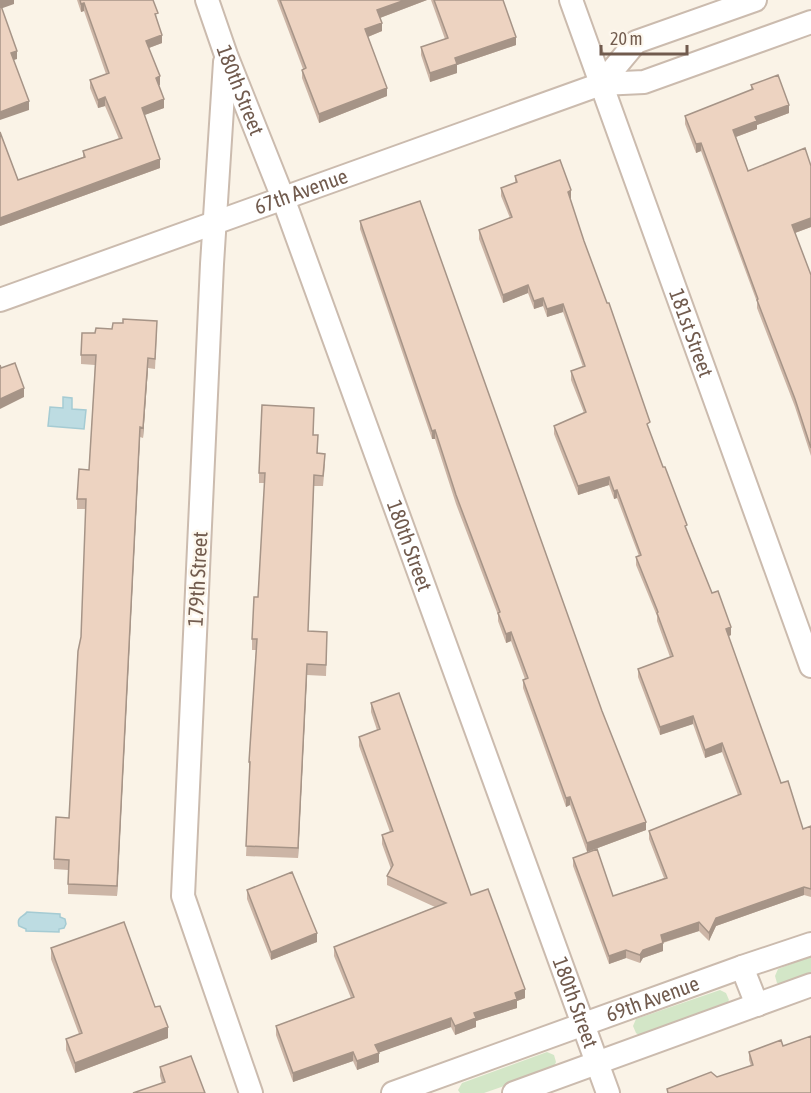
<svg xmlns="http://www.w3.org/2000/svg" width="811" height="1093" font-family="'Asap Condensed',sans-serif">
	<rect width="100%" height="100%" fill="#faf3e7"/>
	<path fill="#d3e6c7" d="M811,956v20l-26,9 -8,-2 -2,-7 3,-7z
		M720,990l6,3 3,7 -4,7 -84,30 -5,-4 -3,-7 3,-7z
		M547,1052l7,3 2,7 -3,7 -69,24h-24l-2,-3 4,-7z"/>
	<path fill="#bddce2" stroke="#a5cbd3" stroke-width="1.5" d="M63,397l9,1v11l14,1 -2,19 -36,-3 2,-19 13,1z
		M27,912l33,2v3l5,2 1,5 -2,4 -5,1v3l-33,-1v-2l-7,-3c-3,-10 5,-9 8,-14z"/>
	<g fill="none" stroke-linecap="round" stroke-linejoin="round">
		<defs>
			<g id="minor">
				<path id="s1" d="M207,0l19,55 57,143 325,895"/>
				<path id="s2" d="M571,0l240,666"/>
				<path d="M225,62l-13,202 -29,632 68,197"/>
				<path d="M601,84l35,-42 119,-42"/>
				<path id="s3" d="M0,300l601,-216 43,-2 167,-60"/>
				<path d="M742,967l15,38"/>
				<path id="s4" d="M393,1093l349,-126 69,-23"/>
				<path d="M514,1093l297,-108"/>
			</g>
		</defs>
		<use href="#minor" stroke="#cbbbae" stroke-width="26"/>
		<use href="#minor" stroke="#fff" stroke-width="22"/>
	</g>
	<path fill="#ccb5a6" d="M77,0h76l9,43 -13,5 11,37h-1l5,23 -20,7 16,53 -160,58v-94l18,48 65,-23v-6l36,-12 -14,-33 -7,2 -8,-20v-8l16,-6 -22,-63 -3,1z
		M277,0h150l-47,18 2,13 -14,6 19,59 -68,27 -17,-45v-8l1,-1z
		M431,0h72l13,45 -59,20v8l-27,9 -9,-27v-8l24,-8z
		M751,85l38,28 -32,12v4l-21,8 12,34 63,-5v61l-16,6 16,42v181l-16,-49 -38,-99v-6l-56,-151 -5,2 -11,-29v-8l66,-26z
		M515,176l56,22 -1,1 14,42 65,190 38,100 25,62 19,42 -3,2 53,146 22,46 8,-3v71l-7,-2 -88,31 -7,15 -10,-10 -36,12v8l-20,7 -3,5 -14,-5 -17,6 -36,-98v-8l40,38 51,-18 -15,-39v-8l89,-36 -16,-43 -17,6 -12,-34 -33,11 -22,-58v-8l32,-12 -13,-36v-5l-21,-51v-8l3,-1 -22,-58 -3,1 -5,-14 -31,10 -24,-61v-8l30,-13 -13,-33v-9l12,-4 -20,-55 -16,5 -4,-11 -9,3 -6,-16 -25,10 -24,-64v-9l31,-12 -9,-22v-8l14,-5z
		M360,221l242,490 44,119 -59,22 -17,-47 -4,2 -43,-119v-8l2,-1 -14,-38 -5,2 -8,-22v-6l-42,-111 -21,-65h-3l-72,-210z
		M157,331l-2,38 -7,-1 -5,70 -3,-1 -23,459 -49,-2v-24l-14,-1v-10l15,-41 12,-181 5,-128h-9v-10l12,-29 6,-105 -14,-1v-9l14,-22z
		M314,418l-1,17 5,18 7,11 -2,22h-9l-6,145 19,12 -1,33 -19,-1 -9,183 -52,-2 4,-84h-1v-10l7,-112h-4v-11l6,-42 7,-114h-6v-10z
		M371,703l154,295 -8,3v7l-41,13v6l-21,8 -4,-8 -72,25v10l-22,8 -4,-9 -60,21 -17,-47v-9l75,-28 -17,-42v-9l101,-40 -48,-22v-9l4,-7 -9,-25v-9l8,-3 -31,-86v-9l18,-7 -6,-18z
		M247,890l70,52 -46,18 -24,-61z
		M51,948l104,59 13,31 -93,35 -9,-23v-11l13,-5 -28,-75z
		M783,1046l28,47h-144v-4l50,-12 34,-11 -2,-6v-8z
		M160,1067l45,26 -43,-10 -2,-7z"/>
	<path fill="#a69487" d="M0,0h14v4l-14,5z
		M405,0h22l-50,19v-9z
		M84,3v8l-3,1v-8z
		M382,23v8l-17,7v-9z
		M162,35v8l-16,6v-8z
		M516,37v8l-59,20v8l-27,9v-9l25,-15z
		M17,51v8l-6,2v-8z
		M160,76v9l-4,1v-8z
		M387,88v8l-68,27v-9z
		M105,97v9l-7,2v-8z
		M164,99v9l-22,8v-8z
		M29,101v9l-29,10v-8z
		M789,105v8l-32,12v4l-24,9v-8l22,-13z
		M701,143v8l-5,2v-9z
		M160,159v9l-160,58v-8z
		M571,190v8l-3,2v-8z
		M811,218v9l-19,7v-9z
		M528,285v8l-25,10v-8z
		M543,298v8l-9,3v-8z
		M563,304v8l-16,5v-8z
		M148,358v10l-5,70v-10z
		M24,388v9l-24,12v-10z
		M140,427v10l-23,459v-10z
		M435,430v9h-3v-8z
		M609,477v8l-31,10v-9z
		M617,490v8l-3,1v-8z
		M731,627v8l-5,2v-8z
		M511,632v9l-5,2v-9z
		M307,664v11l-9,183v-10z
		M693,716v8l-33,11v-8z
		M722,743v9l-17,6v-8z
		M570,797v8l-4,2v-9z
		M646,822v8l-59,22v-9z
		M804,887v8l-88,31 -7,15v-8l7,-15z
		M699,922v9l-38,12v-8z
		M317,933v9l-46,18v-8z
		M663,943v8l-20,7 -3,5v-8l3,-5z
		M626,950v8l-17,6v-8z
		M525,989v9l-8,3v7l-41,13v6l-21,8v-9l19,-13 41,-20z
		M451,1018v9l-76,27v-9z
		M168,1027v11l-93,35v-10z
		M353,1052v9l-60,21v-9z
		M379,1053v9l-22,8v-9z"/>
	<path fill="#edd3c1" stroke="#a69487" stroke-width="1.5" d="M80,0h73l5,13 -3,1 7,21 -16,6 14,35 -4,2 8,21 -22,9 18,51 -160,59v-86l18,48 67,-23 -2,-6 39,-13 -17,-41 -7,3 -8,-20 19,-7 -25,-70 -3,1z
		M280,0h125l-28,10 5,13 -17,6 22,59 -68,26 -17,-44 4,-2z
		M434,0h69l13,37 -61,21 2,6 -27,9 -9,-26 27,-9z
		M0,3l17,48 -6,2 18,48 -29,11z
		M778,75l11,30 -34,12 2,4 -24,9 15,41 57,-23 6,18v52l-19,7 19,50v173l-16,-49 -38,-99 1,-1 -57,-156 -5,1 -11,-28 68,-27 -2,-4z
		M560,160l11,30 -3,2 16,49 23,62h2l41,119 -3,2 16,43h2l22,58 -2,1 27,67 6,-2 13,36 -5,2 55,154 7,-2 15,48 8,-3v63l-7,-2 -88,31 -7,15 -10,-11 -38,13 2,8 -20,7 -3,5 -14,-5 -17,6 -36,-98 24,-9 16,47 54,-18 -18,-47 92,-37 -19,-51 -17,7 -12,-34 -33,11 -22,-58 35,-13 -16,-43 1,-1 -22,-55 5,-2 -24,-65 -3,1 -5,-14 -31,9 -24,-60 32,-14 -15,-41 14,-5 -22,-62 -16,5 -4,-11 -9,3 -6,-16 -25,10 -24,-65 33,-13 -11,-29 16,-6 -2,-6z
		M420,201l182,510 44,111 -59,21 -17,-46 -4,1 -43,-118 5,-2 -17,-46 -5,2 -8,-21 2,-1 -44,-117 -21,-65 -3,1 -72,-210z
		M123,319l34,2 -2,38 -7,-1 -5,70 -3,-1 -23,459 -49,-2 1,-24 -15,-1 2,-42 13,1 9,-167 3,-14 5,-138h-9l2,-30 10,1 7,-115h-15l1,-22h13l1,-5 16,1 1,-6h10z
		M15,363l9,25 -24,11v-34l1,3z
		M262,405l52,3 -1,27h5l-1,18 8,1 -2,22 -9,-1 -6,156 19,1 -1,33 -19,-1 -9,184 -52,-2 4,-84h-1l8,-123h-5l2,-42h4l7,-124h-6z
		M399,693l72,202 17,-6 37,100 -10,4 2,6 -43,14 2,5 -21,8 -4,-8 -76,27 4,8 -22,8 -4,-9 -60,21 -17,-47 78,-29 -20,-50 112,-44 -59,-27 6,-11 -11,-30 11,-4 -34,-94 21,-8 -9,-26z
		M292,872l25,61 -46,19 -24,-62z
		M124,922l31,85 5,-1 8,21 -93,36 -9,-24 16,-6 -31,-85z
		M811,1036v57h-143l-1,-4 44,-17 6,5 36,-12 -4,-13 32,-12 2,6z
		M191,1056l14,37h-72l32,-11 -5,-15z"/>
	<g text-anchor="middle" stroke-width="5" stroke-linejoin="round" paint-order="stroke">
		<g font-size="21" fill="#715b4e" stroke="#fdf7ed">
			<text dy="7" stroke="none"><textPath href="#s1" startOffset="96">180th Street</textPath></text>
			<text dy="7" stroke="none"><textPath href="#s3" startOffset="320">67th Avenue</textPath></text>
			<text dy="7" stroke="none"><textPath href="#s2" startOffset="354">181st Street</textPath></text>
			<text dy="7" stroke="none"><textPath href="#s1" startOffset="582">180th Street</textPath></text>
			<text transform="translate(198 579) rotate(-87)" y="7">179th Street</text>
			<text dy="7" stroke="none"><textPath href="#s4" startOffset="276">69th Avenue</textPath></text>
			<text dy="7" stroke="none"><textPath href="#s1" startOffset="1068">180th Street</textPath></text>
		</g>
	</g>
	<path d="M601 45v9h86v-9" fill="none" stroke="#715b4e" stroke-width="3"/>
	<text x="610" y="45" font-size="18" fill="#715b4e" stroke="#fdf7ed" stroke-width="4.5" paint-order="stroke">20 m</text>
</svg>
